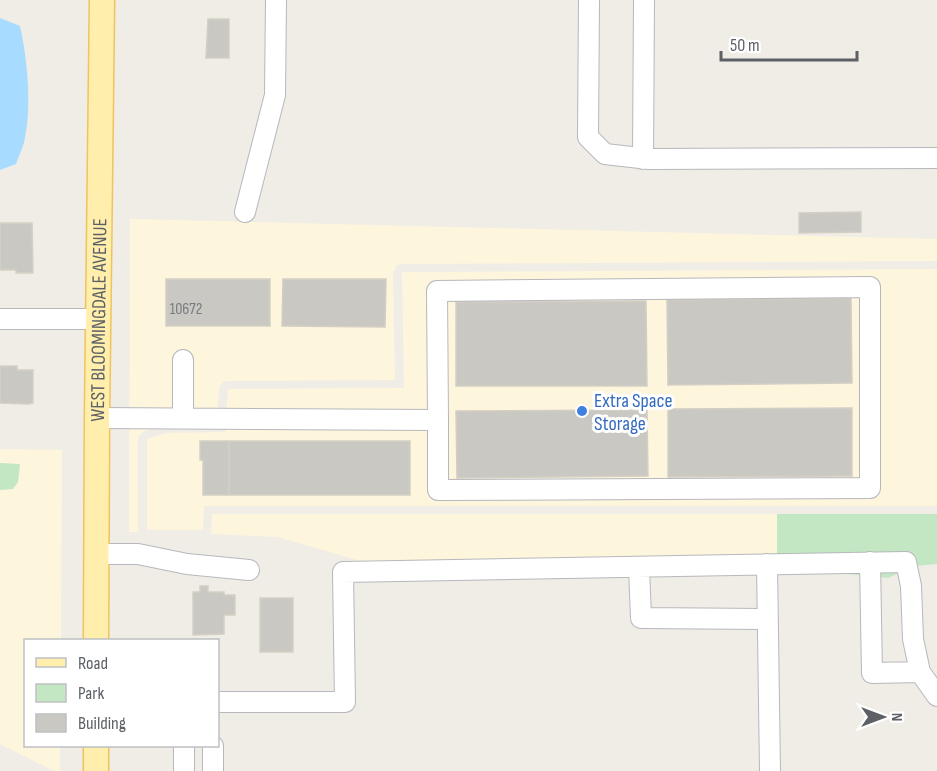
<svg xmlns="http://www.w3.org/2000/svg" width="937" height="771" font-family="'Sofia Sans Condensed',sans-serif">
	<rect width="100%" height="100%" fill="#f0ede6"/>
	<path fill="#fef5dd" d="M130,219l807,20v22l-535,3 -5,1 -4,7 2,108 -167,1 -5,1 -4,6 -2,36 -53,2 -20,5 -6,6v95h-9z
		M937,269v237h-733l-1,24h-56v-91l20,-6 58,-1 3,-43 176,-1 -2,-116z
		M0,449l62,1 -1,190h-35v106h34v25h-6l-54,-27v-254l13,-1 5,-7 2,-18 -20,-1z
		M212,514h565v53l-372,7 -127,-37 -67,-3z"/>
	<path fill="#c4e7c3" d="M0,463l20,1 -2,18 -5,7 -13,1z
		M777,514h160v50l-22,2 -27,12 -111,-11z"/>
	<path fill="#a7dbff" d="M0,18l20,8c7,31 12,80 5,111 -1,9 -6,18 -9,27l-16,6z"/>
	<path fill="#cac8c3" stroke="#d4cfc4" stroke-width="1.5" d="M208,19h21v39h-23z
		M861,212v20l-62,1v-20z
		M0,223h32l1,50h-17v-3h-16z
		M166,279h104v47h-104z
		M283,279h103l-1,48 -103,-1z
		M851,298l1,85 -184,2 -1,-85z
		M646,301l1,85h-191v-84z
		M0,366h17v4h16v33l-5,1 -28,-1z
		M852,408v68l-184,1v-68z
		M647,410l1,66 -191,2 -1,-67z
		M200,441h29v54h-26v-35h-3z
		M229,441h181v54h-181z
		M200,586h8v6h16v3h11v20h-11v19l-31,1v-43h7z
		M260,598h33v54h-33z"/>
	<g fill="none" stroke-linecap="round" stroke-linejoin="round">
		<defs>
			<path id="minor" d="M589,0l-1,137 17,17 44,5 288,-1
				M643,159l1,-159
				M245,212l30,-117 1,-95
				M0,319h98
				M183,360v58
				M97,418l341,2v70l432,-2v-201l-433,4 1,129
				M96,554h42l49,10 62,6
				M870,562l2,111 48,-1
				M767,564l3,207
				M639,567l2,51 127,1
				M218,702h127l-2,-130 563,-10 5,24 2,53 7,33 17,24
				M184,746v25
				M213,746v25"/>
			<g id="major">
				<path id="s1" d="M96,640l1,-222 5,-418"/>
				<path d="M96,771v-25"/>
			</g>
		</defs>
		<use href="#minor" stroke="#b6b8bc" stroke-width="22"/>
		<use href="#major" stroke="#f1c35d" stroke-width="27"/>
		<use href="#minor" stroke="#fff" stroke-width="20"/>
		<use href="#major" stroke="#ffeeac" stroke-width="24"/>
	</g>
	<circle fill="#3f7fe0" stroke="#fff" stroke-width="2" cx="582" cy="411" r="6"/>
	<g text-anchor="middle" stroke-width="6" stroke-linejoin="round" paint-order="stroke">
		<g font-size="16" fill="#787b7d">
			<text x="186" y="314">10672</text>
		</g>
		<g font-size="20" fill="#5d6166" stroke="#fff">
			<text dy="7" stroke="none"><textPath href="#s1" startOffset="320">WEST BLOOMINGDALE AVENUE</textPath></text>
		</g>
		<g font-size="20" fill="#366cbe" stroke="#fff" text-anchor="start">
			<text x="594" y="407">Extra Space<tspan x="594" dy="23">Storage</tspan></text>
		</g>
	</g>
	<rect x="24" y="639" width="195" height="108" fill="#ffffff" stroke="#bec0c2" stroke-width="1.5"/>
	<rect x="36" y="658" width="30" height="9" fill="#ffeeac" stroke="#bec0c2" stroke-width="1.5"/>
	<text x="78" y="669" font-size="18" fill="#5d6166">Road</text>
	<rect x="36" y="684" width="30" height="18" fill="#c4e7c3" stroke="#bec0c2" stroke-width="1.5"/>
	<text x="78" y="699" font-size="18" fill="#5d6166">Park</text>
	<rect x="36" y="714" width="30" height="18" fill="#cac8c3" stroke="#bec0c2" stroke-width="1.5"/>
	<text x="78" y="729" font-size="18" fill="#5d6166">Building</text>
	<g transform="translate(883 717) rotate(90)" stroke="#ffffff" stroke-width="4.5" paint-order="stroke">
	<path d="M0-4.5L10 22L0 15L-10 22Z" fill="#5d6166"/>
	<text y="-9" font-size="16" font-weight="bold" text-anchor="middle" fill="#5d6166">N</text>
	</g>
	<path d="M721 51v9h136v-9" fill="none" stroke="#5d6166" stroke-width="3"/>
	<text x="730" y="51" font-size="18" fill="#5d6166" stroke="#ffffff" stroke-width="4.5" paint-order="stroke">50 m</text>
</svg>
